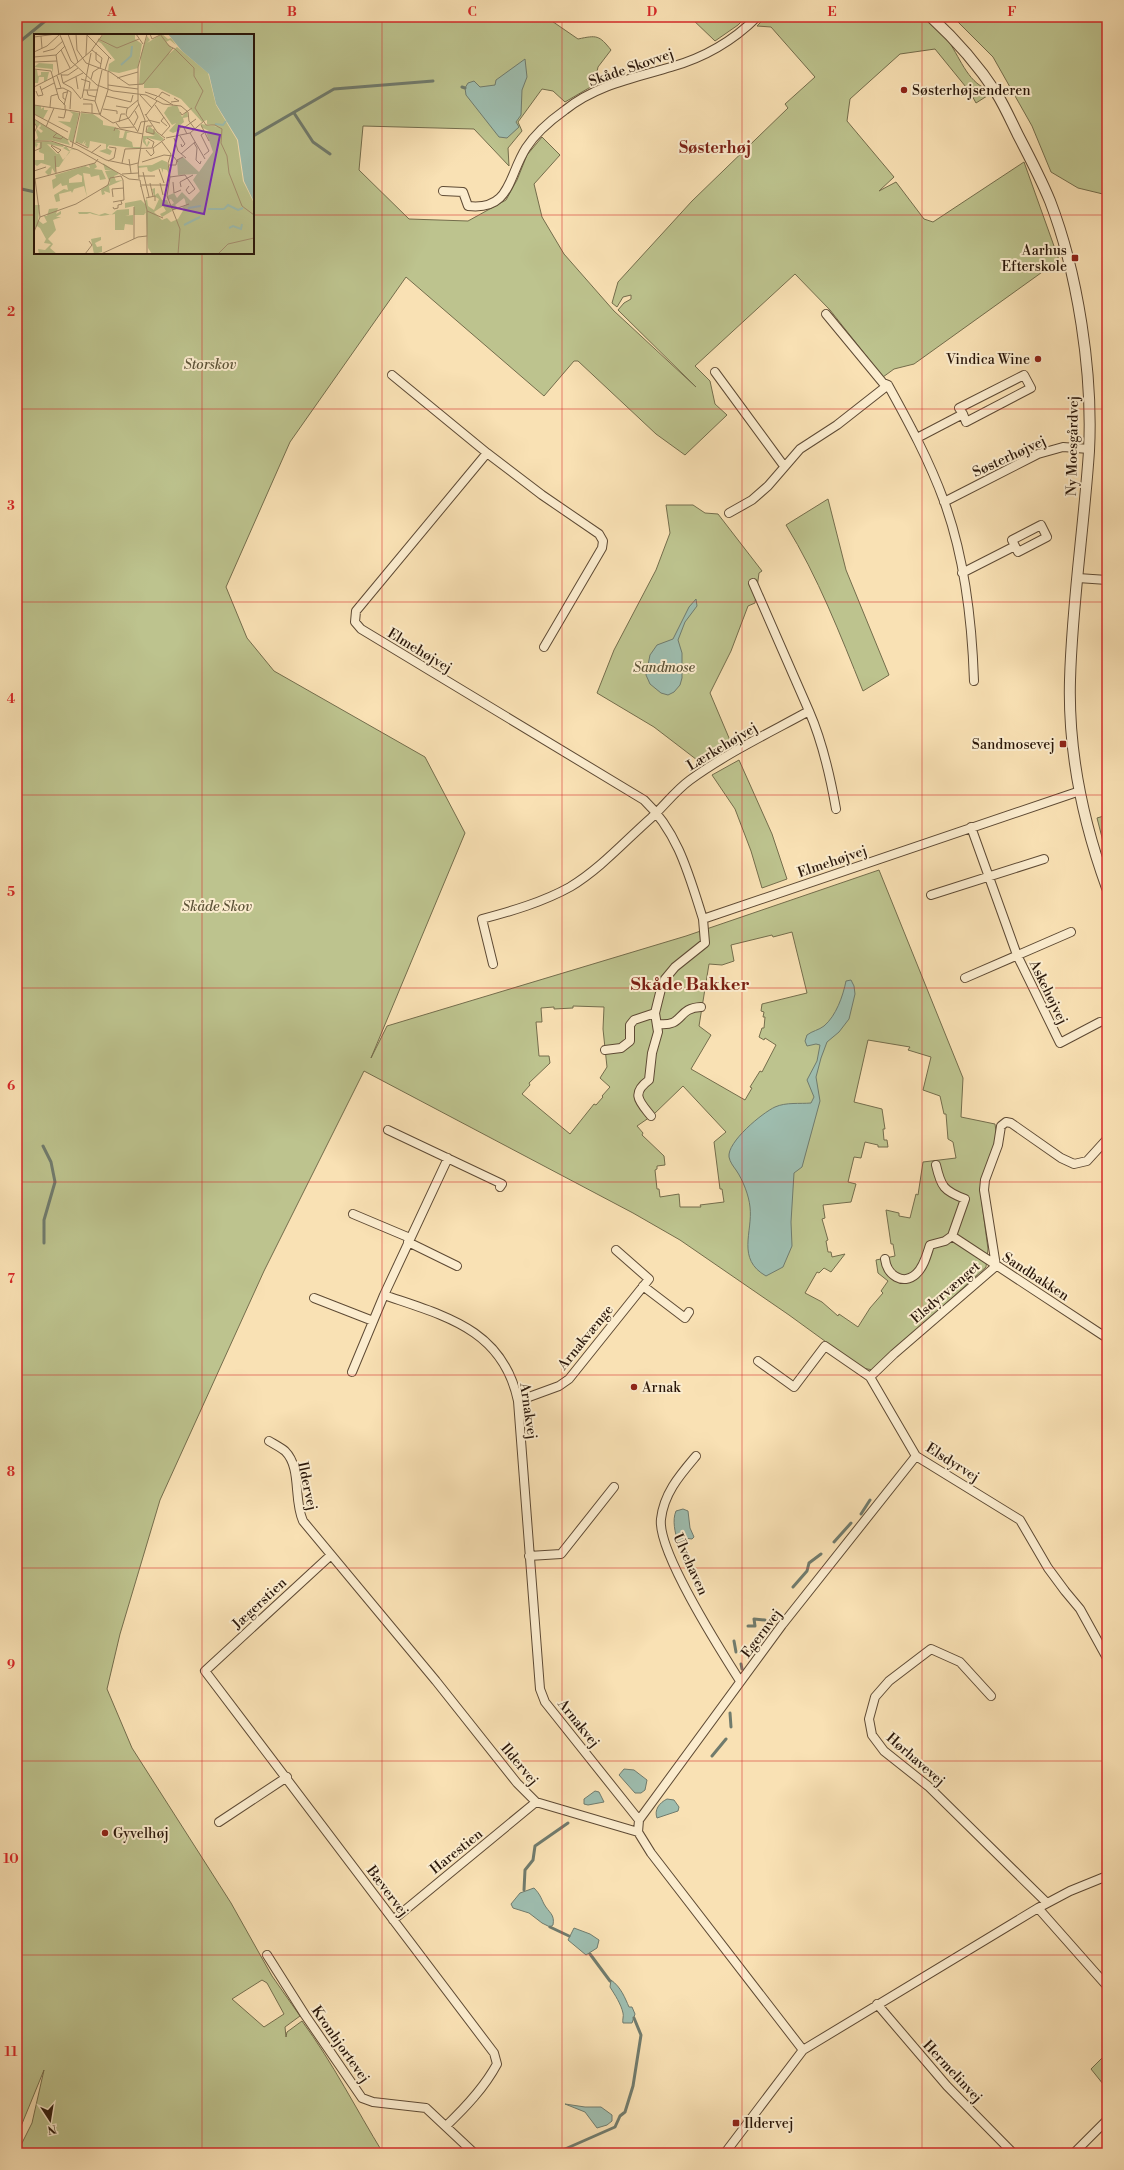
<svg xmlns="http://www.w3.org/2000/svg" width="1124" height="2170" font-family="'Libre Bodoni',serif">
	<rect width="100%" height="100%" fill="#f9e1b4"/>
	<filter id="stains"><feTurbulence type="fractalNoise" baseFrequency=".005" numOctaves="4"/><feColorMatrix values="0 0 0 0 .2 0 0 0 0 .09 0 0 0 0 .02 0 0 0 .5 -.17"/></filter>
	<radialGradient id="worn" r=".72"><stop offset=".6" stop-color="#630" stop-opacity="0"/><stop offset="1" stop-color="#630" stop-opacity=".3"/></radialGradient>
	<path fill="#bdc38e" stroke="#746d4c" fill-rule="evenodd" d="M17,17h529l32,22c19,-4 21,-4 33,11l-13,17 -4,18 -29,17 -12,-11 -11,-2 -24,33 4,9 -14,17 1,18 -35,-37 -111,-3 -4,44 50,49 59,2 38,-21 11,-20 10,-25 15,-18 18,18 -26,29 8,33 22,37 50,57 82,76 -78,-77 6,-7 7,-4v-4l-8,2 -6,10 -5,-4 6,-21 74,-81 96,-93 -3,-4 30,-27 -44,-50 -14,-1 9,-9h159c8,7 16,14 22,22 12,16 20,43 40,50v7l-11,7 -6,-11 -35,-43 -35,5 -50,45 -3,22 47,56 -15,14 17,-9 28,37 9,3 91,-60 35,98 -145,104 -20,5 -11,8 -53,-67 -35,-36 -100,92 15,15 5,23 12,11 -42,40 -29,-21 -78,-73h-4l-30,35 -138,-119 -116,165 -64,145 21,51 27,33 151,86 40,76 -94,225 16,-32 299,-90 193,-66 84,208 -2,39 34,7 2,15 -15,40 -2,10 8,60 -2,18 -113,103 -11,-2 -73,-53 -109,-75 -47,-27 -269,-142 -100,200 -104,229 -40,134 -13,55 25,59 99,155 41,73 28,40 -15,11 1,10 1,-5 15,-11c31,42 54,88 81,132h-366l15,-30 12,-53 -27,66zM35,35h218v218h-218zM792,932l15,61 -45,11 -1,7 3,1 -1,5h2l-1,11h-2l-3,9 5,3 1,-2 11,7 -14,27 -2,-1 -10,16 2,1 -7,12 -54,-31 20,-34 -12,-9 10,-62 13,1 12,-4 -3,-16 41,-10 1,2zM573,1006l31,1 -1,22 4,38 -7,11 10,9 -8,9 1,1 -7,8 -2,-1 -24,30 -48,-40 8,-9 -1,-2 21,-20 -1,-7h-10l-3,-34h6l-1,-14 13,-1v2l19,-1zM868,1040l42,7 -2,3 23,7 -8,33 17,6 4,18h2l2,25 5,3 3,16 -33,4 -5,33 -2,-1 -6,24 -11,-2v-3l-13,-3 5,34h2l2,12 -19,4 2,13 10,8 -7,10 2,2 -13,15 -12,19 -19,-13 -1,2 -16,-14 -17,-9 12,-21 2,1 5,-5 7,4 14,-18 -13,3 -1,-5h-3l-2,-11 2,-1 -6,-21 3,-1 -2,-13 28,-3 5,-18 -8,-2 6,-25 7,1 4,-16 13,3v2h10l-1,-7h-3l-1,-11h2l-3,-20 -28,-7zM683,1086l43,46 -12,10 6,47h2l2,13 -24,3 1,2h-21l-1,-13 -19,3 -1,-8h-2l-2,-19 2,-1v-3l8,-1 -1,-9 -22,-21 1,-2 -6,-7 16,-11zM262,1980l5,3 17,31 -20,13 -32,-28z
		M690,17h56l-8,8 -23,16z
		M953,17h154v178l-29,-7 -27,-16 -19,-46 -39,-69z
		M828,499l18,71 43,105 -26,16c-23,-57 -45,-114 -77,-166z
		M666,505h27l12,8 13,1 44,57 -3,2 -4,30 -7,3 -17,45 -21,42 22,52 -31,18 -47,-36 -57,-34 17,-43 42,-80 14,-37z
		M739,760l33,74 15,45 -25,9 -11,-37 -16,-42 -23,-34z
		M1107,815v42l-10,-39z
		M1107,2053v36l-16,-20z"/>
	<path fill="#9ebdaf" stroke="#707b6d" d="M525,59l2,18 -5,13 -1,25 -5,7 3,5 -12,11 -8,-1 -33,-42 -1,-7 3,-5 6,-2 6,6 15,-2 1,-5z
		M696,599l1,7 -12,16 -7,18 4,13v25l-2,7 -6,7 -6,3 -7,-2 -11,-9 -4,-9 4,-20 7,-10 16,-6 16,-32z
		M851,980l3,6 1,8 -6,25 -10,13 -12,10 -6,16 -5,19 4,24 -18,66 -8,6 -3,49 1,24 -9,21 -17,9c-30,-17 -13,-44 -16,-69 -1,-11 -7,-27 -14,-37 -3,-4 -6,-8 -7,-13 -2,-15 33,-44 46,-50 11,-5 25,-3 36,-4l3,-6 -7,-17 10,-19 3,-16 -4,-1 -9,2 -2,-5 2,-6c5,-4 12,-5 17,-9 12,-10 19,-30 22,-45z
		M683,1509l5,2 2,17 4,9 -2,2 -8,-1 -6,4c-3,-9 -6,-22 -2,-31z
		M624,1769l10,1 13,10 -2,10 -4,3h-6l-16,-18z
		M595,1791l4,1 5,10 -16,3 -4,-1v-5z
		M667,1799l7,1 5,7 -1,4 -21,7c-3,-8 2,-15 10,-19z
		M534,1888c6,6 7,10 10,16 5,9 11,10 9,21l-3,2 -8,-4 -13,-10 -16,-5 -2,-4 9,-11z
		M574,1928l16,6 9,6 -2,8 -11,7 -18,-15z
		M611,1980c10,7 14,18 18,27h3l3,7 -3,9h-9c-1,-3 1,-7 0,-10 -2,-9 -8,-18 -13,-26z
		M565,2104l20,3h16l11,8v6l-5,4 -10,3 -12,-16z"/>
	<g fill="none" stroke-linecap="round" stroke-linejoin="round">
		<path stroke="#707b6d" stroke-width="3" d="M17,44l33,-27
			M462,87l3,1
			M294,113l19,29 17,12
			M253,136l81,-47 99,-8
			M17,188l18,4
			M43,1146l8,16 4,20 -11,38v23
			M861,1514l9,-14
			M834,1542l17,-19
			M793,1587l14,-16 2,-8 12,-9
			M748,1626h7l-1,-7 11,1
			M734,1641l2,11
			M741,1664l1,5
			M730,1713l1,14
			M712,1756l14,-17
			M524,1890l1,-20 8,-10 2,-14 33,-23
			M550,1927l19,9
			M590,1954l20,27
			M556,2153l59,-26 5,-11 5,-4 8,-26 8,-51 -7,-17"/>
		<defs>
			<path id="minor" d="M443,191l20,1 5,14c43,5 40,-30 58,-58 9,-14 25,-28 39,-38 31,-25 69,-32 106,-43 32,-9 62,-26 86,-50
				M826,314l57,69 5,2
				M715,372l69,94
				M392,375l95,78
				M917,438l46,-24 3,8 65,-34 -7,-13 -65,33 4,6
				M944,502l94,-48 25,-7 26,2
				M729,513l23,-13 16,-14 32,-37 37,-24 51,-40c21,38 41,75 56,116 21,57 28,120 30,180
				M962,573l53,-27 3,6 29,-15 -6,-12 -29,15 3,6
				M1078,578l29,2
				M544,647l58,-99 1,-7 -4,-7 -57,-39 -55,-42 -131,158 -1,11 6,7 283,171c34,32 45,75 59,119l377,-128
				M809,711c14,32 21,64 27,98
				M971,827l46,128 43,88 40,-21
				M931,895l113,-36
				M493,964l-11,-45c30,-8 61,-17 88,-32 30,-18 55,-46 81,-69 14,-13 24,-27 39,-38 37,-27 79,-47 119,-69l-56,-128
				M965,978l106,-46
				M658,1024c27,3 18,-16 43,-17
				M605,1050l16,-2 9,-7v-16l4,-5 21,-7
				M651,1116c-11,-14 -21,-22 -2,-36l3,-27 6,-21 -3,-19 6,-24 4,-10 10,-12 30,-24 -2,-24
				M388,1130l114,54 -2,3
				M353,1214l57,24
				M952,1236l155,102
				M408,1242l49,24
				M885,1259c2,16 18,27 31,15 8,-7 11,-20 14,-29l15,-4 7,-5 13,-37c-21,-8 -24,-12 -29,-34
				M643,1286l42,32 4,-6
				M384,1295l64,-137
				M314,1298l59,23
				M758,1361l36,26 31,-41 45,31 46,79 104,64 28,48 17,23 15,18 27,49
				M352,1372l32,-77c61,21 119,34 134,106l22,288 5,13 94,118
				M870,1377l24,-23 102,-88 -12,-76 1,-10 13,-35 3,-19 5,-4 5,1 50,35 13,6 13,-3 20,-22
				M518,1401l41,-15 10,-7 80,-100 -33,-29
				M269,1441c5,3 11,6 16,10 17,17 8,48 18,70l133,160 81,102 19,19 102,30 13,21 152,197
				M696,1456c-16,19 -32,37 -35,63 -4,32 60,132 79,162
				M331,1555l-126,116 289,382 3,11c-13,24 -31,43 -51,62
				M529,1556l32,-2 53,-67
				M991,1696l-31,-34 -29,-13 -42,32 -14,16 -6,22 3,16 12,16 44,35 119,117
				M219,1822l68,-45
				M638,1832l1,-12 143,-195 134,-169
				M1038,1908l69,78
				M393,1920l143,-118
				M267,1955l38,60 57,83 11,4 53,6 48,45
				M877,2004l70,82 66,67
				M725,2153l78,-103 235,-142 32,-17 37,-15
				M1074,2153l33,-33"/>
			<path id="tertiary" d="M931,17c25,23 47,48 66,77 8,13 14,27 21,41 11,21 23,44 32,66 28,73 43,172 39,250 -5,76 -17,152 -19,229 -2,70 13,142 37,208"/>
		</defs>
		<use href="#minor" stroke="#5e4a34" stroke-width="10"/>
		<use href="#tertiary" stroke="#5e4a34" stroke-width="12"/>
		<use href="#minor" stroke="#fbecce" stroke-width="8"/>
		<use href="#tertiary" stroke="#fbecce" stroke-width="10"/>
	</g>
	<path fill="none" stroke="#d62828" stroke-width="1" stroke-opacity="0.55" d="M202,17v18M382,17v2136M562,17v2136M742,17v2136M922,17v2136M17,215h18M253,215h854M202,253v1900M17,409h1090M17,602h1090M17,795h1090M17,988h1090M17,1182h1090M17,1375h1090M17,1568h1090M17,1761h1090M17,1955h1090"/>
	<g fill="#8f2418" stroke="#fbecce" stroke-width="1.5">
		<circle cx="904" cy="90" r="4"/>
		<rect x="1071" y="254" width="8" height="8" rx="2"/>
		<circle cx="1038" cy="359" r="4"/>
		<rect x="1059" y="740" width="8" height="8" rx="2"/>
		<circle cx="634" cy="1387" r="4"/>
		<circle cx="105" cy="1833" r="4"/>
		<rect x="732" y="2119" width="8" height="8" rx="2"/>
	</g>
	<g text-anchor="middle" stroke-width="4" stroke-linejoin="round" paint-order="stroke">
		<g font-size="14" fill="#2a170a" stroke="#fbecce">
			<text transform="translate(631 67) rotate(-19)" y="5">Skåde Skovvej</text>
			<text transform="translate(1072 446) rotate(-89)" y="5">Ny Moesgårdvej</text>
			<text transform="translate(1009 456) rotate(-25)" y="5">Søsterhøjvej</text>
			<text transform="translate(420 650) rotate(31)" y="5">Elmehøjvej</text>
			<text transform="translate(722 746) rotate(-31)" y="5">Lærkehøjvej</text>
			<text transform="translate(832 861) rotate(-19)" y="5">Elmehøjvej</text>
			<text transform="translate(1049 992) rotate(64)" y="5">Askehøjvej</text>
			<text transform="translate(1036 1276) rotate(33)" y="5">Sandbakken</text>
			<text transform="translate(945 1292) rotate(-41)" y="5">Elsdyrvænget</text>
			<text transform="translate(585 1337) rotate(-51)" y="5">Arnakvænge</text>
			<text transform="translate(529 1411) rotate(82)" y="5">Arnakvej</text>
			<text transform="translate(953 1462) rotate(32)" y="5">Elsdyrvej</text>
			<text transform="translate(308 1486) rotate(78)" y="5">Ildervej</text>
			<text transform="translate(691 1564) rotate(66)" y="5">Ulvehaven</text>
			<text transform="translate(259 1603) rotate(-43)" y="5">Jægerstien</text>
			<text transform="translate(761 1633) rotate(-53)" y="5">Egernvej</text>
			<text transform="translate(579 1723) rotate(51)" y="5">Arnakvej</text>
			<text transform="translate(916 1759) rotate(41)" y="5">Hørhavevej</text>
			<text transform="translate(520 1764) rotate(50)" y="5">Ildervej</text>
			<text transform="translate(456 1851) rotate(-39)" y="5">Harestien</text>
			<text transform="translate(388 1891) rotate(53)" y="5">Bævervej</text>
			<text transform="translate(341 2044) rotate(55)" y="5">Kronhjortevej</text>
			<text transform="translate(953 2071) rotate(47)" y="5">Hermelinvej</text>
		</g>
		<g font-size="14" fill="#2a170a" stroke="#fbecce" text-anchor="start">
			<text x="912" y="95">Søsterhøjsenderen</text>
			<text x="1067" y="255" text-anchor="end">Aarhus<tspan x="1067" dy="16">Efterskole</tspan></text>
			<text x="1030" y="364" text-anchor="end">Vindica Wine</text>
			<text x="1055" y="749" text-anchor="end">Sandmosevej</text>
			<text x="642" y="1392">Arnak</text>
			<text x="113" y="1838">Gyvelhøj</text>
			<text x="744" y="2128">Ildervej</text>
		</g>
		<g font-size="14" font-style="italic" fill="#5d5338" stroke="#fbecce">
			<text x="210" y="369">Storskov</text>
			<text x="664" y="672">Sandmose</text>
			<text x="217" y="911">Skåde Skov</text>
		</g>
		<g font-size="16" font-weight="bold" fill="#7a1f14" stroke="#fbecce">
			<text x="715" y="153">Søsterhøj</text>
		</g>
		<g font-size="18" font-weight="bold" fill="#7a1f14" stroke="#fbecce">
			<text x="690" y="990">Skåde Bakker</text>
		</g>
	</g>
	<g transform="translate(34 34)">
		<rect width="220" height="220" fill="#f9e1b4"/>
		<path d="M70,0h31v5l7,5 -4,24 -19,5 -11,-2 1,-7 6,-4 -14,-17 -4,-2 2,-1 12,6 -12,-7zM128,0l6,5 3,-1 5,7 -6,-5 -4,2 6,6 -3,6 8,-7 31,26 8,32 21,35 6,41 11,22v51h-102l-4,-6 -3,-47 2,-2 1,7 6,4 5,-11 -5,-3 -2,-7 3,-1v7l3,-2 4,7h5l5,11 -10,6 -2,-3 6,-3 -3,-5 -9,6 8,8 5,-2 4,4 7,-3 6,-10 -2,-2 4,-2 -1,-5 -1,-2 -9,7 4,4 -7,1 -4,-7 3,2 3,-2 -3,-4 -3,1 -1,-4 7,-3 3,5 5,-6 9,9 9,-10 -7,-11 4,-6 -19,1 -1,-15 6,-3 16,15 14,-20 -7,-20 3,-1 -8,-4v-3l19,3 -13,-3v-4l-5,2 -21,-23 -23,-11h-14v-4l-5,1 2,-30 6,-19 3,4 -3,3zM5,29l14,1v9l-1,-4 -18,-2zM0,35l3,1 1,6 3,-1v-3h8l-2,8 -3,2v-5h-5l-1,6h-4zM0,71l7,1v3l3,-2v3h4l-5,9 -9,-5zM143,71l5,12 5,-6 1,6 -5,1 1,4 -6,5 2,3 -7,3 -4,-2 7,-8 -4,2 -8,-12 4,-6zM35,77l10,2 -6,29 -5,-2 3,-12 -13,-7 12,1 3,-8zM47,79l12,1 10,7v4l12,2 5,4 -1,7h4l2,-7 6,1 -4,1 -1,6 6,3 1,5h7v2l-31,-4 -2,3 5,3 -2,4 -11,-4 7,-2v-5l-16,-3 -1,7 -4,-3 1,-3 -3,3 2,-5 -3,4 -4,-2 -3,2zM0,85l33,20 3,6 -20,-5 -16,1 4,-3 -2,-6 1,-3 4,4 2,-2 -4,-3 2,-2 -1,-2 -3,4zM115,92l15,13 -3,2 -13,-3 -3,2 2,6 1,-5 2,1 -3,5 -4,-5v-6h12l-9,-4zM14,107l16,4 -1,2 -16,-3 10,10 2,-1 4,7 7,-8 -7,-4 3,-2 4,5 2,-3 5,2 -6,-1 -12,18h-3l-1,6 -3,-5 -1,6 -3,1 -3,-3 6,-6 -10,-3 -4,3 -3,-2 1,-4h9v-6l-5,-2 1,-9h-4l2,1 -2,4 -2,-6zM128,126l5,2 3,14 -3,-6 -4,-1v4l-2,-5 -10,4 -3,-1 -1,-4 -9,1v-2l14,-1zM61,129l2,4 -3,2 8,1 4,9 -6,1 -1,-5 -8,2 -1,-3 -7,-1 4,24 -3,-11 -10,3 -2,4 -1,-2 -12,3 1,7 -4,1 -2,-7 10,-6 4,1 -1,-5 -5,1 -1,-3 -8,6 -1,-9 4,-2 -1,-3 30,-9 5,2 -1,-3zM44,140l4,2v6l-13,1v-4zM69,129l16,11 -5,2 2,5 7,-1 -14,6 1,7 -6,-2 1,3 -3,1 -1,-5 9,-7 -5,-12h7l-7,-1zM107,166l4,4 1,8 -2,3h-10v-9l-9,2v-5zM0,171h6l-2,15 5,4 4,-2 -3,-6h3l2,-7 9,-1 -2,6 5,-3v3l-5,3h5l-8,3 3,10 -8,9 5,5 -3,4 7,6h-18l-1,-5 7,1 6,-6 -7,-1 2,-4 -6,-11 -3,-2 -3,4zM95,175v6l-4,1 8,-1v10l-8,-1 -1,6h-9v-16l-14,2 -9,-2 -2,-1 -3,1h-8l-1,-2h12l9,3 6,-2 6,2 6,-5zM67,203v3l-6,3 2,4 5,-1v6l-8,2 -3,-15z" fill="#bdc38e" fill-rule="evenodd"/>
		<path d="M134,0h86v168l-10,-21 -6,-41 -22,-36 -7,-30 -27,-23z" fill="#9ebdaf"/>
		<path fill="none" stroke="#9ebdaf" stroke-width="2" d="M87,31l10,-9 1,-10M181,90l8,1 3,-4M154,174l13,-2M174,175h16l4,-4 10,5 5,-2M150,191l16,-8M195,194l4,-2 8,3 1,-5"/>
		<path fill="none" stroke="#a69070" stroke-width="1" d="M34,0l10,28M42,0l1,16 9,13 24,9 19,13 14,-1 30,-36M52,0l25,25M102,0l7,10M116,0l2,5 8,-4M126,0l9,12 6,3 19,19v8l9,15 -8,17 11,17h9l7,4 -1,14 6,13 2,17 13,33 12,9M26,1l11,26 26,24 16,6 33,4 17,9 18,2 7,6 1,9 6,8M7,2l1,12M0,3l22,-3M64,5l19,9 22,-9M27,16l9,18M58,16l10,8 -2,11M0,18l13,-6 12,-11M9,18l11,-3 9,-8M62,18v8l5,4M52,21l1,-20M0,23l22,-2M0,28l23,-1M0,35l17,2 8,28 6,6v4M71,36l4,-13M27,40l2,9 9,5 9,11M25,41l-3,-20 9,-9M27,41h7l10,-7M23,42l4,12M42,43l2,12M83,44l21,-6M47,45l9,3 -1,7M57,45l2,-7 6,-4M29,49l20,-10M74,51l30,4M0,53l37,-19 20,-17 12,-17M22,55l7,-1 8,4 -1,17M7,56l13,-7M50,56h14M53,56l1,5 8,2M2,57l2,5 5,-1 -3,-9M111,58l12,4M106,61l12,13M72,62l25,6 2,-7M125,62l3,-4 8,4M48,64l9,-45M49,65l12,2 5,14 13,8 16,-5 10,-14M121,65l3,-3 15,9M32,66l-3,-2v-5l4,-1M61,67l7,-31M137,68l8,-1 -5,-3M49,70h9v9M0,71l46,7M30,71l4,-15M121,71l15,21 -9,10M82,72l12,2M16,73l1,-11 7,-2M69,75l14,2v3M47,78l18,2M146,78l2,3 10,-7M0,80l34,18M111,80l12,18 8,6M66,81l8,-25v-18M112,81l11,-14M24,83l6,1 2,-9M130,83l-3,4 6,5M0,85l34,21M114,86l12,3M0,88l3,5 -3,6M85,88l2,-8h4M82,89l4,5 14,-1M100,91l4,-8 -3,-6M167,91l8,16M118,92h-5l-1,6 8,2v-5M12,93l8,-19M151,93l11,-8M146,94l3,-2 4,8M80,97l1,-3 28,6M104,97l3,-9 7,-1M104,98l-12,-17 1,-6 11,-9M23,99l-4,4 8,2 2,-2M156,99l15,26M146,102l5,8 -3,3 -1,-3M113,104l7,4 -2,6M132,104l24,-5 14,-12M140,104l4,13 8,7M0,107h17l27,9 51,29 11,1 1,7M36,107l36,19 24,5 8,-2M42,108l12,6M128,108l9,12 -3,9 2,14 -3,19 13,33 -2,25M160,109l3,5 -1,12 4,4 1,-3M17,112l7,7 3,-3 -10,-5M38,113l8,-35M119,114l12,-9M112,116l5,6 3,-3 -1,-5M0,117l7,-3v-6M57,119l10,-8M147,120l14,-12M170,121l5,-4 -8,-16 3,-2M21,122l1,17M95,125l2,14M74,127l6,-3 2,-10 -7,-1M108,128l22,-7 9,1 5,6M88,129l3,-14 27,-1M135,131h7l1,-5 6,-3M125,135l5,14M0,137l12,-4M109,138l6,25M88,140l16,-1M104,142h17M136,143l15,-2 10,14 -6,5 -3,-4 3,-4M105,145l-1,-14 7,-45 -7,-18v-35l9,-33M139,148l1,11 7,-3M116,149l3,13M126,149l3,12M107,151h28M107,152l6,24v44M147,153l-1,-5 13,-7M79,163l-1,-8 12,-1M112,164l9,-2v5M79,168l11,-2 -1,-20 -2,-4M79,173l1,2 4,-1v-3l4,-1 -1,-3M100,173v32M138,176l17,-6M113,177l16,7M6,183l-5,-38 60,-16 3,-4M0,198l6,-15 36,-13 32,-19 2,-7 11,-2M51,220l7,-9 -3,-4M67,220l37,-17 9,-1M184,220l10,-10 26,-6"/>
		<path fill="#7b2cbf" fill-opacity="0.15" stroke="#7b2cbf" stroke-width="2" d="M145,92l41,9 -16,79 -41,-9z"/>
		<rect width="220" height="220" fill="none" stroke="#2a170a" stroke-width="2"/>
	</g>
	<rect width="1124" height="2170" fill="none" stroke="#f9e1b4" stroke-width="44"/>
	<g transform="translate(50 2120) rotate(168)" stroke="#fbecce" stroke-width="3" paint-order="stroke">
	<path d="M0-3L7 15L0 10L-7 15Z" fill="#2a170a"/>
	<text y="-6" font-size="11" font-weight="bold" text-anchor="middle" fill="#2a170a">N</text>
	</g>
	<rect x="22" y="22" width="1080" height="2126" fill="none" stroke="#d62828" stroke-width="1.5"/>
	<g font-size="13" text-anchor="middle" font-weight="bold" fill="#d62828">
		<text x="112" y="16">A</text>
		<text x="292" y="16">B</text>
		<text x="472" y="16">C</text>
		<text x="652" y="16">D</text>
		<text x="832" y="16">E</text>
		<text x="1012" y="16">F</text>
		<text x="11" y="123">1</text>
		<text x="11" y="316">2</text>
		<text x="11" y="510">3</text>
		<text x="11" y="703">4</text>
		<text x="11" y="896">5</text>
		<text x="11" y="1090">6</text>
		<text x="11" y="1283">7</text>
		<text x="11" y="1476">8</text>
		<text x="11" y="1669">9</text>
		<text x="11" y="1863">10</text>
		<text x="11" y="2056">11</text>
	</g>
	<rect width="100%" height="100%" filter="url(#stains)"/>
	<rect width="100%" height="100%" fill="url(#worn)"/>
</svg>
